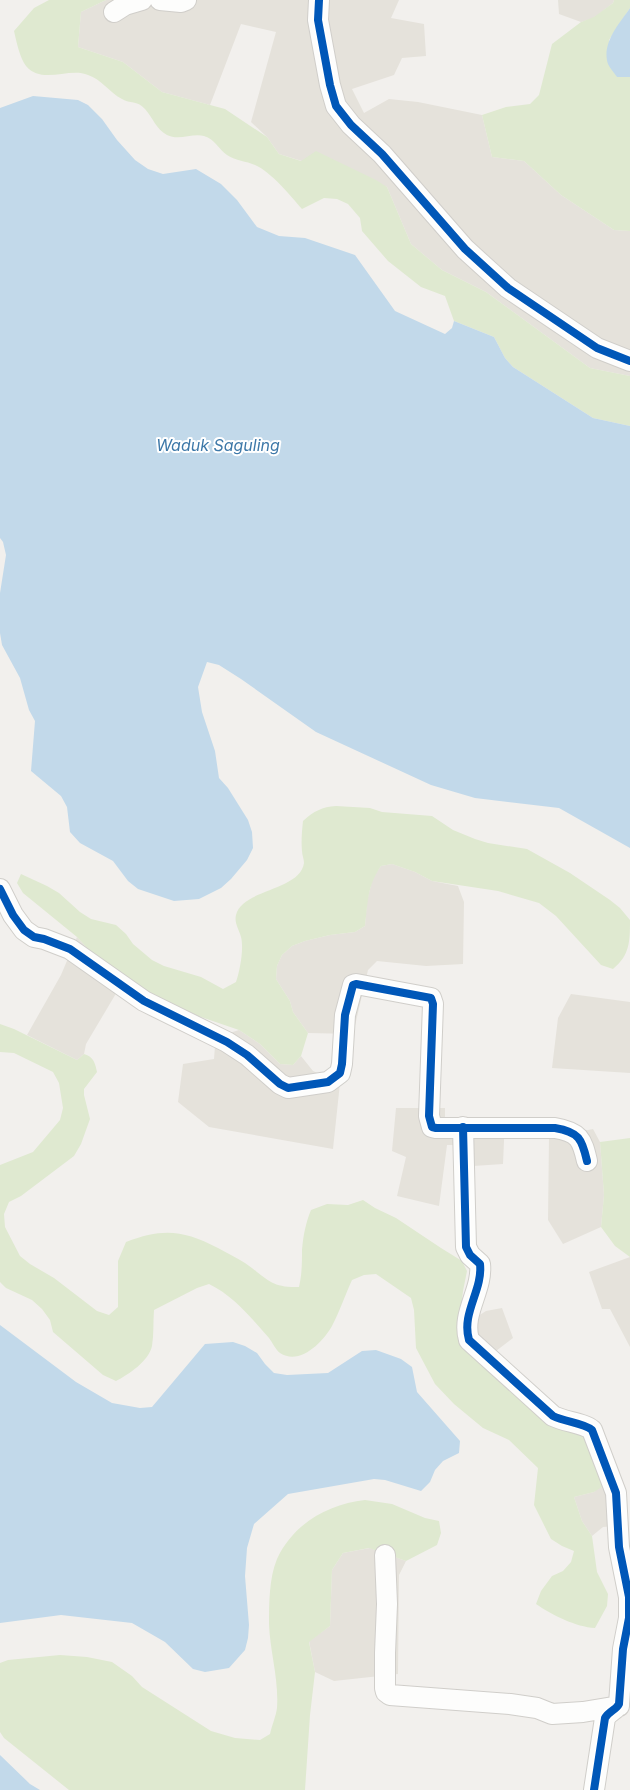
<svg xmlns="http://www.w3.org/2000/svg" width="630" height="1790" font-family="Inter,sans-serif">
	<rect width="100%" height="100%" fill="#f2f0ed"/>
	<path fill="#e5e2db" d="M106,0h293l-8,18 33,6 2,32 -24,2 -8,17 -42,14 12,24 25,-14 29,3 64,13 10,42 32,4 37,34 53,35 16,1v145l-40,-8 -104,-76 -44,-22 -31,-26 -24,-57 -108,-33 -12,-17 -16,-15 25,-90 -35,-8 -31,81 -48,-13 -39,-30 -45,-15 3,-35z
		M558,0h56l-1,3 -19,15 -13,4 -22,-8z
		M392,864l23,8 17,9 26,5 6,16 -1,62 -37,2 -49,-5 -9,9 -15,64 -45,-1 -15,-21 -3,-11 -14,-22 1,-13 5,-11 10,-9 13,-5 25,-6 25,-3 10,-6 2,-25 6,-24 8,-11z
		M77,937l22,24 25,19 -38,64 -2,10 -7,6 -50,-25 34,-60z
		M571,994l59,8v71l-78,-5 6,-50z
		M239,1030l21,14 20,20 13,1 8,-9 12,15 27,12 -7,66 -124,-22 -31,-25 5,-38 31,-5 1,-13 8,-11z
		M396,1108h49v9l60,1 -2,46 -45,3 -2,-22h-9l-8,61 -42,-10 9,-39 -14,-6z
		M593,1129l7,13 4,53 -3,32 -38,17 -15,-24 1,-82z
		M630,1257v90l-20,-38h-8l-13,-37z
		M502,1308l11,30 -30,23 -24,-33 27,-17z
		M604,1480l22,45 -23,2 -11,9 -10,-15 -8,-24 20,-5z
		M370,1548l36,13 -7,14 -1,99 -64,7 -19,-9 -6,-31 21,-15 2,-56 11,-17z"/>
	<path fill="#dfe9d0" d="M49,0h57l-25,12 -3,35 45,15 39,30 63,17 42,28 12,17 22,7 15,-10 60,29 11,7 24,57 31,26 44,22 104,76 40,8v50l-37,-8 -80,-51 -8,-9 -11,-21 -40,-16 -9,-25 -24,-9 -33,-26 -26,-30 -2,-13 -12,-14 -11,-5 -13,-1 -22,11c-11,-13 -31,-37 -47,-44 -9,-4 -19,-4 -28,-10 -8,-5 -12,-16 -23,-19 -12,-3 -25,5 -37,-1 -11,-6 -14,-17 -22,-26 -8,-9 -15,-5 -23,-10 -12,-6 -21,-20 -34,-24 -19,-8 -46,10 -62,-9 -6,-7 -10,-26 -12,-35l20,-23z
		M614,0h16v8l-21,32 8,37h13v154l-16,-1 -53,-35 -37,-34 -32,-4 -10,-42 24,-8 24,-3 9,-9 13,-51 29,-22 13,-5 19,-14z
		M336,806l34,2 12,4 50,4 21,14 22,9 13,4 39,6 43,24 40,27 10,8 10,12c0,21 0,35 -17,49l-12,-4 -45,-49 -17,-13 -41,-12 -66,-10 -17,-9 -23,-8 -11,2c-14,20 -13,37 -16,60l-10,6 -25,3 -25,6 -13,5 -10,9 -5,11 -1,13 14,22 3,11 15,21 -7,23 -8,9 -13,-1 -20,-20 -21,-14 -41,-14 -74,-36 -25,-19 -22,-24 -54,-44 -6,-10 4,-9 26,12 12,7 21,19 11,7 25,6 10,9 7,10 19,16 12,6 37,11 22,12 13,-7c4,-12 8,-33 5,-45 -2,-8 -7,-14 -5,-22 6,-26 64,-24 68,-52 0,-4 -2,-8 -2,-12 -1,-10 0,-20 1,-30 11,-10 19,-14 33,-15z
		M0,1024l14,5 63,31 7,-6c10,3 11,9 13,18l-13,17v6l6,24 -9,25 -7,12 -53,40 -12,6 -5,12 1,13 15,29 10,8 24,14 43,33 12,4 9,-8v-46l8,-19c37,-14 57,-12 92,6 9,5 19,10 27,15 22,15 25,25 54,24 3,-13 3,-24 3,-37 1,-14 4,-28 9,-40l16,-6 21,1 15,-5 12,8 21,10 45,30 21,13 5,10 -4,20 -4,36 124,102 20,57 -9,6 -20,5 8,24 10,15 5,36 11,22 -1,12 -12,22c-19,-1 -43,-13 -59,-24l5,-13 11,-15 11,-5 8,-9 3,-11 -12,-5 -11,-7 -17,-34 4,-37 -29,-28 -26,-12 -29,-24 -19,-20 -19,-36 -2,-38 -3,-12 -35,-24 -12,1 -12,5c-7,15 -12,31 -20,46 -9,16 -32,40 -52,27 -4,-3 -8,-11 -11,-15 -18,-20 -35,-42 -60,-54l-12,4 -43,22c-1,12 0,24 -2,36 -3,15 -24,29 -36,35l-13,-6 -50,-43 -3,-12 -8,-11 -10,-9 -26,-12 -6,-6v-117l33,-13 27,-32 3,-12 -4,-25 -6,-11 -39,-19 -14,-1z
		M630,1138v119l-15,-11 -14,-19 3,-32 -4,-53z
		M365,1500l27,4 33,14 14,3 2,12 -4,12 -31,16 -37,-13 -26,5 -11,17 -2,56 -21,16 6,30 -5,43 -5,75h-236l-65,-52 -4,-6v-69l8,-3 52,-5 27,2 25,5 20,14 10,11 69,44 24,7 25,2 10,-6c2,-9 6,-18 7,-26 2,-29 -7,-56 -8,-84 0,-20 0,-46 8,-65 16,-35 51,-55 88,-59z"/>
	<path fill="#c2d9ea" d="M630,8v69h-13c-3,-4 -7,-9 -9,-13 -7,-21 12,-41 22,-56z
		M33,96l45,4 10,5 14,14 15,21 18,20 13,9 15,5 33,-5 25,15 16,16 20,27 22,9 26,2 50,17 40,56 50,23 7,-6 2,-7 40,16 11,21 8,9 80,51 37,8v422l-71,-40 -84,-10 -44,-13 -115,-53 -75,-53 -22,-14 -12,-3 -9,25 4,25 13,39 4,27 9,10 20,32 4,12 1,16 -6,12 -16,19 -10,9 -22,11 -25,2 -36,-12 -10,-8 -15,-20 -33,-18 -10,-11 -3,-25 -6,-11 -30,-25 4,-50 -6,-11 -9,-32 -18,-33 -2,-12v-40l6,-38 -3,-13 -3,-4v-430z
		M0,1325l76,57 36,21 28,5 12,-1 53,-63 28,-2 12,4 12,7 8,11 9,9 13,2 41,-2 34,-22 14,-1 25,9 11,8 5,25 43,49 -1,12 -16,8 -8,9 -5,12 -9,9 -36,-11 -11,-1 -86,15 -34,30 -7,24 -2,28 4,49 -1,13 -3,12 -16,18 -24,4 -12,-3 -28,-27 -33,-19 -71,-8 -61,8z
		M0,1755l30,29 10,6h-40z"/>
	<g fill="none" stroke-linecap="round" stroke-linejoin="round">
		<defs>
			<path id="minor" d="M160,0l21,2 5,-2
				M319,0l-1,20 12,65 6,21 15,19 31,29 83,95 43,39 89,60 33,13
				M114,12l11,-7 17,-5
				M0,889l13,26 11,15 10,7 10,2 26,10 74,52 83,41 20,13 33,29 8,4 40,-6 12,-9 2,-9 3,-49 8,-30 3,-1 75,14 2,6 -4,112 3,11 4,1h119c24,4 27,11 32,33
				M463,1127l3,120 4,8 10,9c3,26 -19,49 -11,76l84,76c12,6 31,7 39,14l24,63 3,54 10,50v21l-6,31 -4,55c-3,6 -10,7 -14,14l-11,72
				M385,1555l2,49 -2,49v35l1,4 4,3 120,9 27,4 15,6 31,-2 36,-6"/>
		</defs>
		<use href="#minor" stroke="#d0ceca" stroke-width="22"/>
		<use href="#minor" stroke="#fdfdfc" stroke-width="20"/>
		<defs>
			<path id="cycleway" d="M319,0l-1,20 12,65 6,21 15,19 31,29 83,95 43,39 89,60 33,13
				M0,889l13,26 11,15 10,7 10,2 26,10 74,52 83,41 20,13 33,29 8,4 40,-6 12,-9 2,-9 3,-49 8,-30 3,-1 75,14 2,6 -4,112 3,11 4,1h119c24,4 27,11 32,33
				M463,1127l3,120 4,8 10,9c3,26 -19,49 -11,76l84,76c12,6 31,7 39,14l24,63 3,54 10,50v21l-6,31 -4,55c-3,6 -10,7 -14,14l-11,72"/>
		</defs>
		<use href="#cycleway" stroke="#fff" stroke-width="11"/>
		<use href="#cycleway" stroke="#0057b8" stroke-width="8"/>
	</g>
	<g text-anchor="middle" stroke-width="4" stroke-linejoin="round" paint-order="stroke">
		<g font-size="16" font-style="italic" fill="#3d78a8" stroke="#fff">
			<text x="218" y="451">Waduk Saguling</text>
		</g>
	</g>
</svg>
